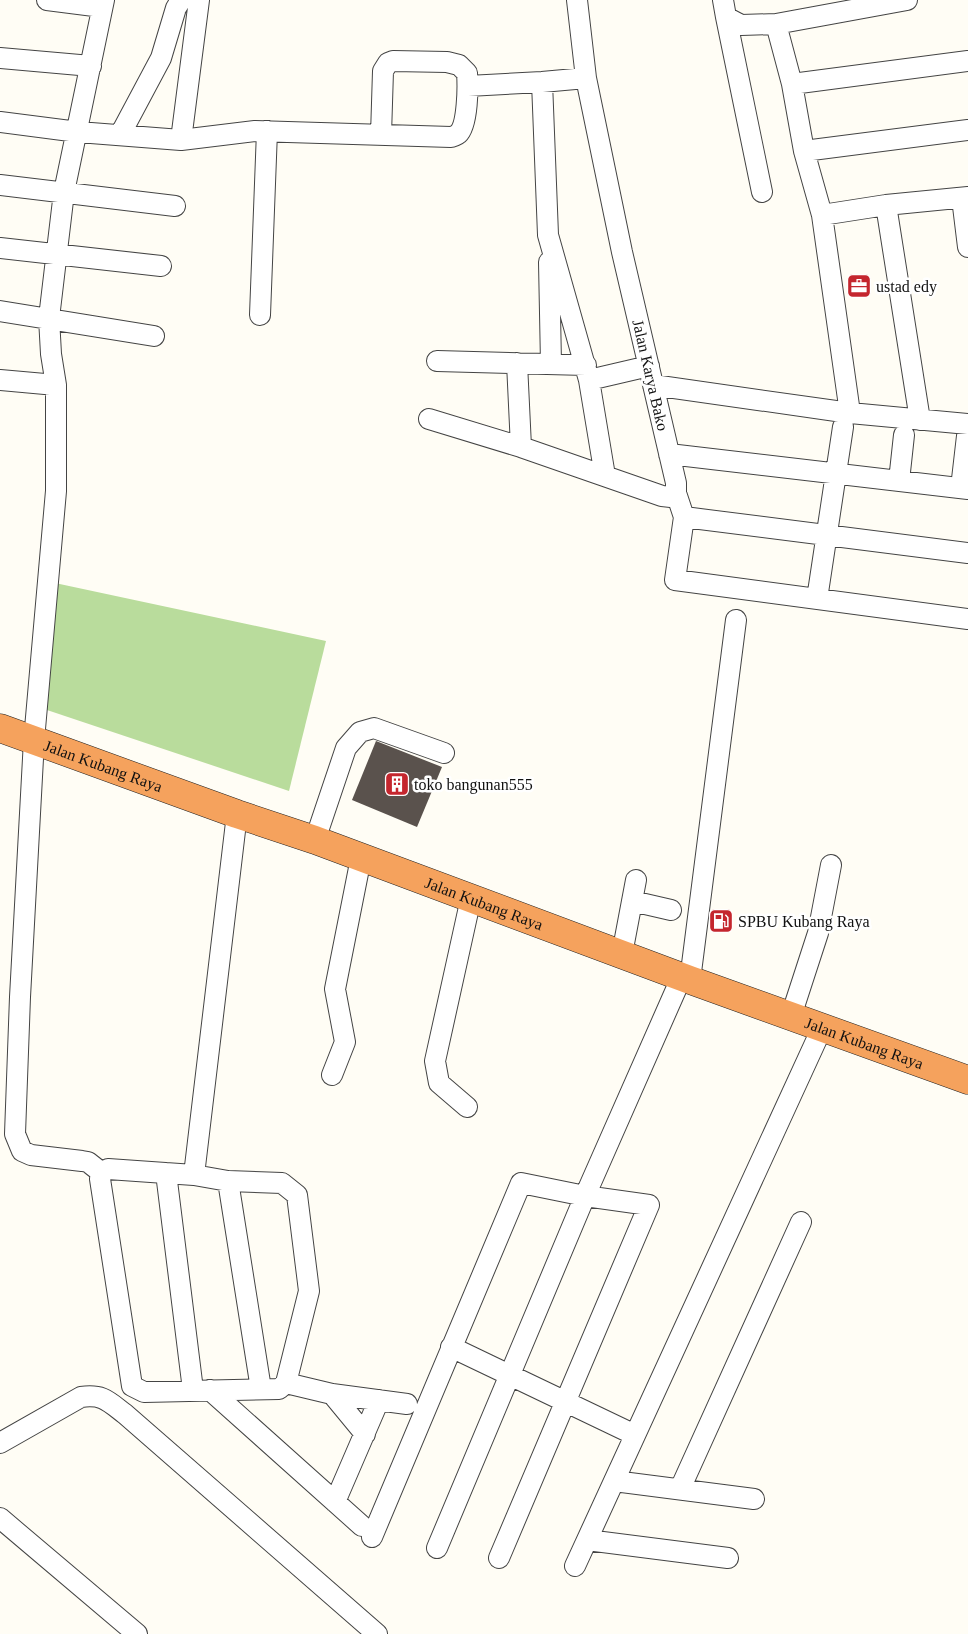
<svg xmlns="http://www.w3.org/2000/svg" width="968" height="1634" font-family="'Times New Roman',serif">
	<rect width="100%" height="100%" fill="#fffdf5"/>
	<path fill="#b9dc9c" d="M55,583l271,58 -37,150 -248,-83z"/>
	<path fill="#5a524d" d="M376,741l66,26 -25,60 -65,-27z"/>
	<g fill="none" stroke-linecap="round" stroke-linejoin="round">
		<defs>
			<path id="minor" d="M47,0l55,7
				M723,0l3,17 15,8 35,-1
				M726,17l36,175
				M0,58l91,8
				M542,82l6,153 41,145 16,96
				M792,84l176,-23
				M468,86l74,-4 44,-4
				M0,122l78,10 103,8 74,-9 196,6c1,0 6,-2 7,-3 10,-9 10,-48 9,-61l-8,-8 -12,-3 -54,-1 -5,2 -5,8 -2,64
				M120,135l41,-77 15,-50 5,-8
				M181,140l18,-140
				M804,151l164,-21
				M0,185l175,21
				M962,198l6,49
				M886,205l34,215
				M822,215l64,-10 82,-8
				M0,248l161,18
				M549,262l2,102
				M0,311l154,25
				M260,315l7,-184
				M437,361l149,4
				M517,363l4,84
				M0,380l56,5
				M589,380l60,-14
				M653,385l197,28 118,11
				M850,413l-28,-198 -18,-64 -12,-67 -16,-60 131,-24
				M429,419l92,28 141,49 9,1 5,-4v-10l-54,-231 -36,-174 -9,-78
				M669,454l299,35
				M899,481l5,-46
				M961,488l6,-52
				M676,493l8,24 -9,63 293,39
				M684,517l284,36
				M817,599l26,-172
				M315,840l31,-92 14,-16 14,-4 70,25
				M632,901l39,9
				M622,954l14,-74
				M690,980l46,-360
				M791,1016l27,-83 13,-68
				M332,1075l13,-33 -10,-53 26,-131
				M467,1107l-28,-24 -4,-22 36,-163
				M102,1173l-14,-11 -6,-1 -51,-6 -9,-4 -7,-17 5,-137 14,-257 22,-249v-106l-5,-31 -2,-36 15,-126 40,-192
				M166,1173l27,217
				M194,1175l34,6 54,2 15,12 12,96 -23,92 -7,6 -135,3 -12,-6 -32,-207 2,-6 6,-4 86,6 43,-361
				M228,1181l33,208
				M451,1347l184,88
				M286,1383l46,11 75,10
				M210,1390l152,136
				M332,1394l33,40
				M0,1443l81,-46c22,-3 27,4 44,17l252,220
				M614,1481l140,18
				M680,1489l121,-267
				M335,1502l44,-102
				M0,1518l137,116
				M372,1537l149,-354 64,13 64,9 -150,353
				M587,1540l141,18
				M437,1548l148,-352 97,-220
				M575,1566l247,-538"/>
			<g id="highway">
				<path id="s1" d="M0,728l237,86 78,26 375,140 278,100"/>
			</g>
		</defs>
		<use href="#minor" stroke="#444" stroke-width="22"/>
		<use href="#highway" stroke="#222" stroke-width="29"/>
		<use href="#minor" stroke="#fff" stroke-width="20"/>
		<use href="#highway" stroke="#f5a25d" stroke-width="28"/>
	</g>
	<defs>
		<symbol id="office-square" viewBox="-11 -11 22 22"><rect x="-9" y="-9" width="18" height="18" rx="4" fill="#c4262e" stroke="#fff"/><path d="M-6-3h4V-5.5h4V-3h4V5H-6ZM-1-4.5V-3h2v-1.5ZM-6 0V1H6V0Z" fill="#fff"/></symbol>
		<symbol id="building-square" viewBox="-11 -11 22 22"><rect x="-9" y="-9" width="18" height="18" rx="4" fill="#c4262e" stroke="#fff"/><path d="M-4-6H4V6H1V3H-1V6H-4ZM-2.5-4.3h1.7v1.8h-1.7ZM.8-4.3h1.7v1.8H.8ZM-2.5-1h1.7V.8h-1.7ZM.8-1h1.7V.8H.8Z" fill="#fff"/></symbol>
		<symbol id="fuel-square" viewBox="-11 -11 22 22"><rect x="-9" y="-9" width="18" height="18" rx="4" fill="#c4262e" stroke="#fff"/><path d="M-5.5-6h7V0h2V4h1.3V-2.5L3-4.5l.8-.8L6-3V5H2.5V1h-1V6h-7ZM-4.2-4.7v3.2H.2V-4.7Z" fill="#fff"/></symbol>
	</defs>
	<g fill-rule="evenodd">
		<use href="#office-square" x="845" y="272" width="28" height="28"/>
		<use href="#building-square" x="383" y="770" width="28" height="28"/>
		<use href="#fuel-square" x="707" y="907" width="28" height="28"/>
	</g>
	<g text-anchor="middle" stroke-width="5" stroke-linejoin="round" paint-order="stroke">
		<g font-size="16" fill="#111" stroke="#fff" text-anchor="start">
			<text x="876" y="292">ustad edy</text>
			<text x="414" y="790">toko bangunan555</text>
			<text x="738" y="927">SPBU Kubang Raya</text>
		</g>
		<g font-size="16" fill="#111" stroke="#fff">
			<text transform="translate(651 375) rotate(77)" y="6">Jalan Karya Bako</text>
			<text dy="6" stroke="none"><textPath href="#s1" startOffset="110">Jalan Kubang Raya</textPath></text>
			<text dy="6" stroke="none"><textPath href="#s1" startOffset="515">Jalan Kubang Raya</textPath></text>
			<text dy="6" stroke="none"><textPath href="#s1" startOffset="920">Jalan Kubang Raya</textPath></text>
		</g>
	</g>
</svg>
